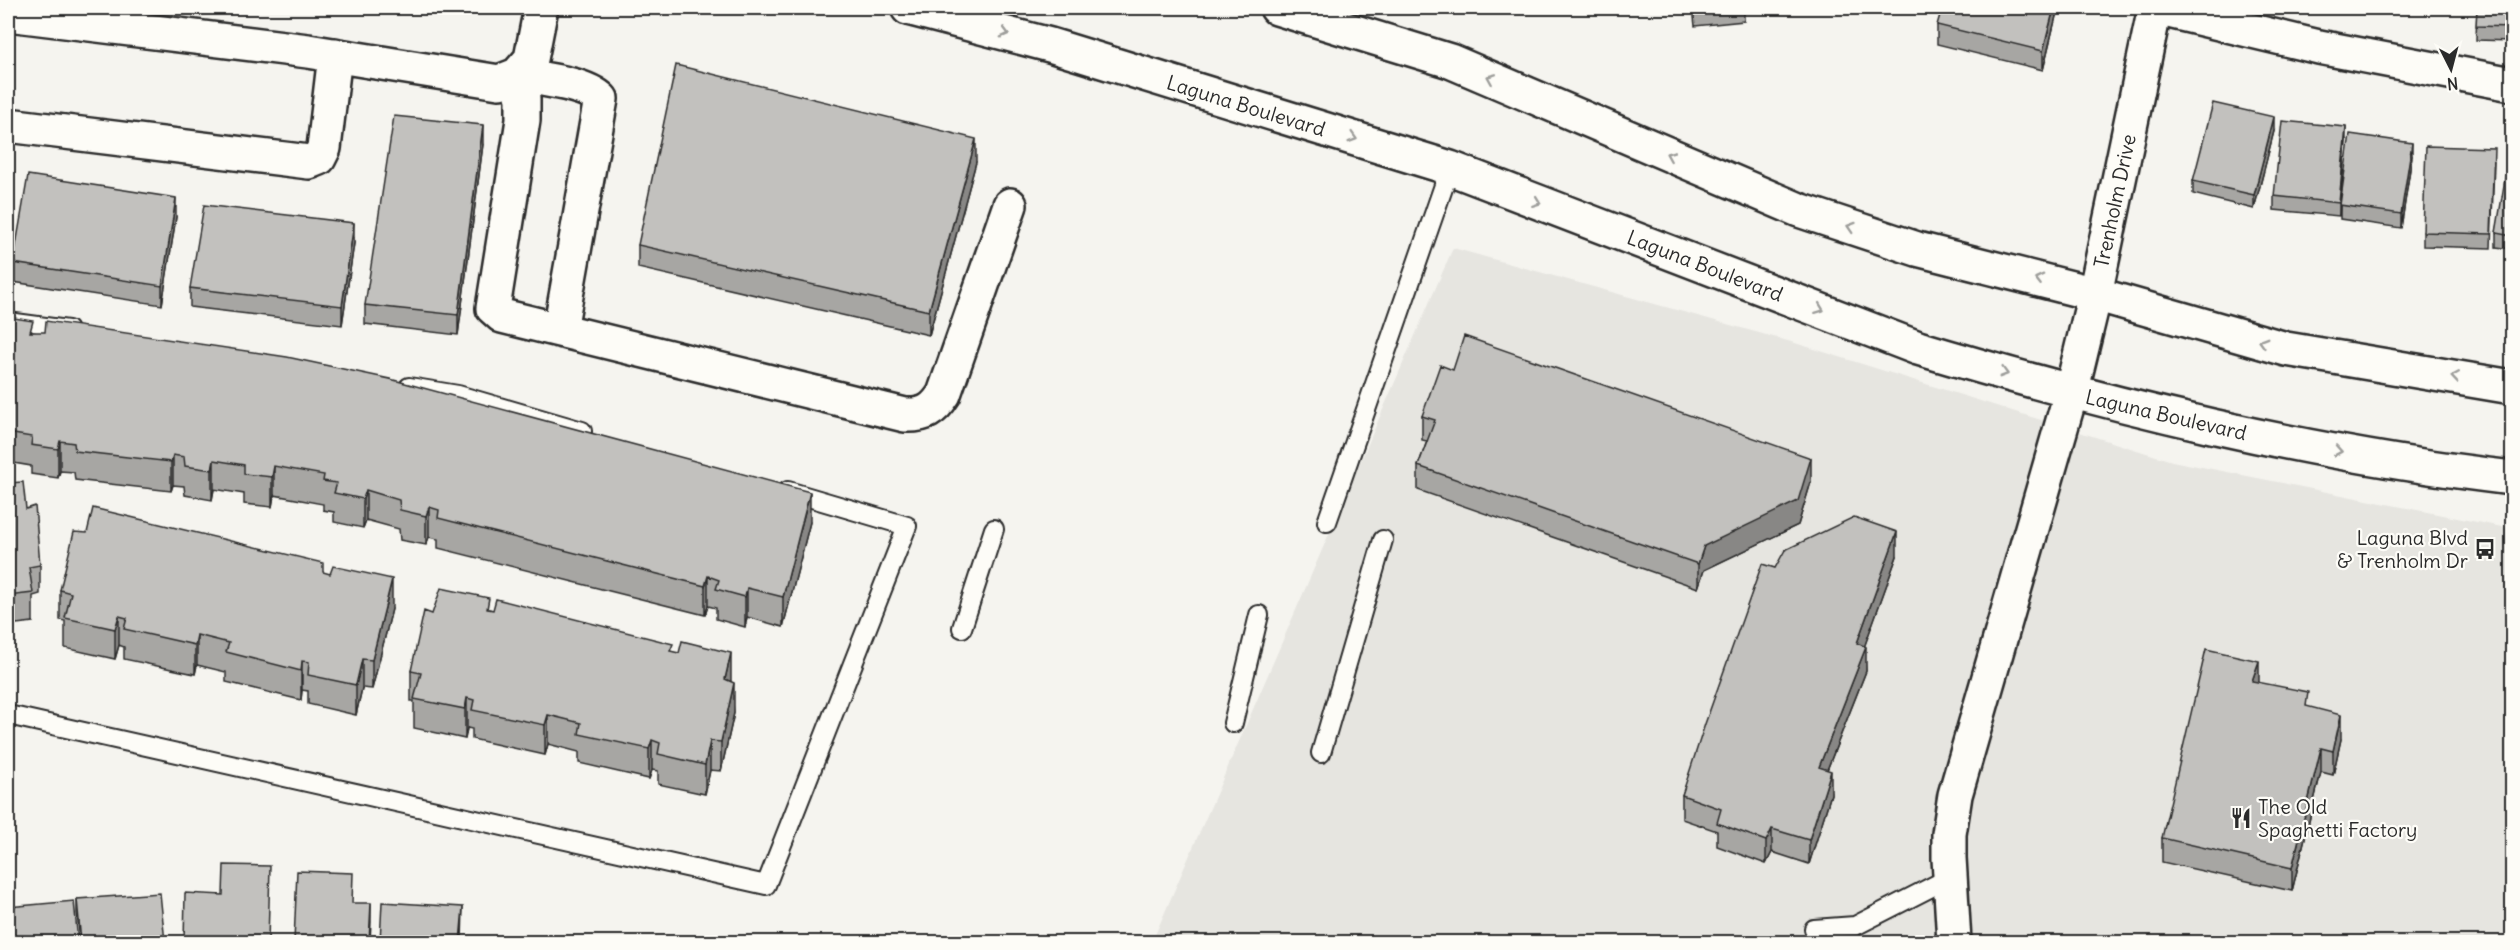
<svg xmlns="http://www.w3.org/2000/svg" width="2520" height="950" font-family="Delius,sans-serif">
	<rect width="100%" height="100%" fill="#f5f4ef"/>
	<filter id="ink" filterUnits="userSpaceOnUse"><feTurbulence type="fractalNoise" baseFrequency=".0167" numOctaves="2"/><feDisplacementMap in="SourceGraphic" scale="12" xChannelSelector="R" yChannelSelector="G"/><feConvolveMatrix kernelMatrix="1 2 1 2 8 2 1 2 1" color-interpolation-filters="sRGB"/></filter>
	<g filter="url(#ink)">
		<path fill="#e6e5e0" d="M1453,248l342,95 377,118 340,68v413h-1360z"/>
		<g fill="none" stroke-linecap="round" stroke-linejoin="round">
			<defs>
				<path id="service" d="M8,322l60,8
					M409,387l49,8 124,36
					M1327,522l123,-354
					M962,628l32,-99
					M8,715l758,170 141,-359 -119,-35
					M1233,723l26,-108
					M1321,753l62,-213
					M1814,929l41,-3 96,-49"/>
				<path id="minor" d="M2156,8l163,39 193,37
					M8,14l300,37 191,31 18,-7 14,-16 10,-51
					M8,125l301,37 10,-4 5,-10 11,-93
					M560,330l41,-231c-16,-16 -61,-20 -84,-24l6,24v21l-30,188 9,8 403,99c20,1 29,-5 39,-21l66,-189
					M1954,942l-5,-84v-24l6,-39 116,-402"/>
				<path id="tertiary" d="M2071,393l24,-99 60,-286"/>
				<path id="primary" d="M908,8l142,37 400,123 468,180c194,58 393,107 594,130
					M1277,8l173,53 349,149 118,39 178,45 191,55 226,38"/>
			</defs>
			<use href="#service" stroke="#2b2b2b" stroke-width="22"/>
			<use href="#minor" stroke="#2b2b2b" stroke-width="38"/>
			<use href="#tertiary" stroke="#2b2b2b" stroke-width="38"/>
			<use href="#primary" stroke="#2b2b2b" stroke-width="38"/>
			<use href="#service" stroke="#fdfcf7" stroke-width="18"/>
			<use href="#minor" stroke="#fdfcf7" stroke-width="33"/>
			<use href="#tertiary" stroke="#fdfcf7" stroke-width="33"/>
			<use href="#primary" stroke="#fdfcf7" stroke-width="33"/>
		</g>
		<path fill="#a7a6a3" stroke="#2b2b2b" stroke-width="1.5" d="M1693,8h51v13l-49,5z
			M2057,8v4l-14,58 -106,-26v-19z
			M2477,8h35v33l-36,-1z
			M2274,131l-20,78 -61,-15v-13z
			M2346,141l-7,75 -65,-6v-14z
			M483,144l-25,191 -93,-11v-19z
			M2412,156l-11,72 -61,-9v-14z
			M2512,161v88l-16,-2v-14z
			M976,162l-47,173 -291,-67v-23z
			M2494,162l-3,86 -68,-2v-14z
			M176,217l-14,88 -149,-23v-19z
			M354,243l-12,82 -152,-18v-19z
			M8,317l25,15 777,190 -27,105 -36,-10 -2,10 -29,-8v-11l-8,-2 -3,9 -267,-67v-9l-9,-2 -3,8 -26,-5 -1,-11 -33,-9 -3,8 -29,-6v-10l-11,-2v-6l-49,-9 -2,12 -28,-3v-10l-30,-5 -2,11 -27,-5 -1,-9 -11,-1 -2,6 -96,-11 -1,-8 -14,-1 -2,7 -27,-4v-8l-23,-4z
			M1453,370l358,112 -13,43 -94,45 -6,18 -280,-98v-24l9,-25 -5,-1v-24z
			M8,483l18,26 14,56v29l-7,2v26l-25,3z
			M1897,556l-33,91 2,24 -39,99 4,24 -22,70 -37,-12 -6,12 -49,-18v-15l-35,-12v-24l93,-227z
			M323,572l69,37 -20,80 -10,-1 -6,27 -48,-11v-13l-6,-1 -1,10 -75,-18v-10l-29,-7 -2,9 -71,-15v-12l-5,-2 -4,14 -50,-11v-27l-5,-1v-30z
			M489,609l184,43 58,30 3,31 -13,58 -11,-1 -5,24 -47,-10v-13l-6,-1 -3,9 -70,-16v-11l-31,-8 -3,11 -73,-16v-10l-5,-1 -2,11 -51,-11v-27h-3v-30l21,-57z
			M2259,683l49,24 33,32 -8,36 -12,-3 -29,119 -130,-29v-24z
			M77,899l88,43h-85l-3,-29z"/>
		<path fill="#888785" stroke="#2b2b2b" stroke-width="1.5" d="M2054,8h3v4l-14,58v-19z
			M2274,117v14l-20,78v-14z
			M483,125v19l-25,191v-20z
			M2346,127v14l-7,75v-13z
			M976,139v23l-47,173v-24z
			M2412,143v13l-11,72v-14z
			M176,198v19l-14,88v-19z
			M354,223v20l-12,82v-19z
			M60,441v30l-2,7v-29z
			M173,455v30l-2,6v-29z
			M1811,458v24l-13,43 -94,45 -6,18v-24l6,-18z
			M214,460v29l-2,11v-30z
			M274,466v29l-2,12v-30z
			M366,490v30l-3,8v-29z
			M810,492v30l-27,105v-30z
			M429,507v30l-3,8v-29z
			M1897,532v24l-40,111v-24z
			M708,576v30l-3,9v-29z
			M392,579v30l-20,80v-29z
			M747,588v29l-2,10v-30z
			M119,616v29l-4,14v-30z
			M197,635v30l-2,9v-29z
			M1866,647v24l-47,119v-23z
			M731,653v30l-6,-4z
			M362,659v29l-6,27v-30z
			M302,661v29l-1,10v-29z
			M2259,661v24l-7,-4z
			M734,683v30l-13,58v-29z
			M467,698v30l-2,11v-30z
			M548,715v29l-3,11v-30z
			M2341,715v24l-8,36v-24z
			M652,740v30l-3,9v-30z
			M710,741v29l-5,24v-29z
			M2321,748v24l-29,119v-23z
			M1831,771v23l-22,70v-24z
			M1772,829v23l-6,12v-23z
			M371,903v19l-1,20h-1z
			M463,907l-1,35h-2z"/>
		<path fill="#c2c1be" stroke="#2b2b2b" stroke-width="1.5" d="M1942,8h112l-11,43 -106,-26z
			M2477,8h35v19l-36,-1z
			M676,65l300,74 -47,172 -291,-66z
			M2213,103l61,14 -20,78 -61,-14z
			M394,116l89,9 -25,190 -93,-10z
			M2282,121l64,6 -7,76 -65,-7z
			M2350,134l62,9 -11,71 -61,-9z
			M2426,146l68,2 -3,86 -68,-2z
			M2508,161h4v75l-16,-3z
			M28,175l148,23 -14,88 -149,-23z
			M204,205l150,18 -12,83 -152,-18z
			M8,317l25,4 -3,11h15l1,-11 241,36 103,22 420,113 -27,105 -36,-9 -2,9 -29,-8 3,-9 -11,-4 -3,10 -267,-68 1,-8 -10,-3 -3,9 -26,-6 -1,-10 -33,-10 -3,9 -29,-6 3,-10 -14,-2 1,-6 -50,-9 -2,11 -28,-3v-9l-30,-5 -2,10 -27,-4 -1,-9 -11,-2 -2,7 -96,-11 -1,-8 -14,-2 -2,8 -27,-4 1,-8 -24,-4z
			M1464,336l347,122 -13,43 -94,45 -6,18 -280,-98 17,-46 -13,-4 18,-51 13,5z
			M23,482l3,27 9,-3 5,59 -11,2 4,26 -25,3v-113z
			M93,508l230,55v9l7,2 3,-8 59,13 -20,81 -10,-1 -6,26 -48,-10 1,-13 -7,-1 -1,10 -75,-19 3,-9 -32,-8 -2,10 -71,-16 3,-11 -8,-2 -4,13 -50,-11 6,-25 -11,-3 14,-58 13,1z
			M1854,517l43,15 -40,111 9,4 -47,120 12,4 -22,69 -37,-11 -6,12 -49,-18 4,-14 -39,-14 23,-71 57,-160 13,4 10,-18z
			M441,588l48,10 -2,11 6,1 3,-11 177,45 -3,7 9,2 3,-12 49,12 -6,26 9,4 -13,59 -11,-1 -5,24 -47,-11 2,-11 -8,-3 -3,9 -70,-15 2,-11 -33,-8 -3,10 -73,-15 2,-10 -7,-2 -2,11 -51,-10 7,-26 -10,-2 13,-60 8,3z
			M2206,649l53,12 -7,20 56,11 -2,14 35,9 -8,36 -12,-3 -29,120 -130,-30z
			M224,865l46,1 -2,76h-84l1,-49 38,2z
			M297,871l56,2 -1,30h19l-2,39h-75z
			M160,893l5,49h-84l-4,-43z
			M74,901l4,41h-70v-35z
			M382,902l81,5 -3,35h-80z"/>
		<defs><path id="oneway-chevron" d="M-2-3.5L2.5 0L-2 3.5" fill="none" stroke-width="1.6" stroke-linecap="round" stroke-linejoin="round" transform="scale(1.5)"/></defs>
		<g stroke="#9e9e9b">
			<use href="#oneway-chevron" transform="translate(1005 33) rotate(15)"/>
			<use href="#oneway-chevron" transform="translate(1491 78) rotate(-157)"/>
			<use href="#oneway-chevron" transform="translate(1353 138) rotate(17)"/>
			<use href="#oneway-chevron" transform="translate(1670 155) rotate(-157)"/>
			<use href="#oneway-chevron" transform="translate(1537 202) rotate(21)"/>
			<use href="#oneway-chevron" transform="translate(1851 227) rotate(-162)"/>
			<use href="#oneway-chevron" transform="translate(2039 279) rotate(-166)"/>
			<use href="#oneway-chevron" transform="translate(1820 309) rotate(21)"/>
			<use href="#oneway-chevron" transform="translate(2263 342) rotate(-164)"/>
			<use href="#oneway-chevron" transform="translate(2004 373) rotate(16)"/>
			<use href="#oneway-chevron" transform="translate(2455 377) rotate(-171)"/>
			<use href="#oneway-chevron" transform="translate(2338 451) rotate(10)"/>
		</g>
	</g>
	<defs>
		<symbol id="bus-bare" viewBox="-9 -9 18 18"><path d="M-5-6H5V4H4V6H2V4H-2V6H-4V4H-5ZM-3.5-4V0h7V-4ZM-3.5 1.2v1.5H-2V1.2ZM2 1.2v1.5H3.5V1.2Z" fill="#2b2b2b" stroke="#fdfcf7" stroke-width="2.5" paint-order="stroke"/></symbol>
		<symbol id="restaurant-bare" viewBox="-9 -9 18 18"><path d="M-5-6h1v4h1v-4h1v4h1v-4h1v5L-1.5 .5V6h-2V.5L-5-1ZM5-6V6H3V1.5H1.5Q1.5-4 5-6Z" fill="#2b2b2b" stroke="#fdfcf7" stroke-width="2.5" paint-order="stroke"/></symbol>
	</defs>
	<g fill-rule="evenodd">
		<use href="#bus-bare" x="2470" y="534" width="30" height="30"/>
		<use href="#restaurant-bare" x="2226" y="803" width="30" height="30"/>
	</g>
	<g text-anchor="middle" stroke-width="4.5" stroke-linejoin="round" paint-order="stroke">
		<g font-size="20" fill="#2b2b2b" stroke="#fdfcf7">
			<text transform="translate(1246 106) rotate(17)" y="7">Laguna Boulevard</text>
			<text transform="translate(2115 201) rotate(-78)" y="7">Trenholm Drive</text>
			<text transform="translate(1705 266) rotate(21)" y="7">Laguna Boulevard</text>
			<text transform="translate(2166 415) rotate(13)" y="7">Laguna Boulevard</text>
		</g>
		<g font-size="20" fill="#2b2b2b" stroke="#fdfcf7" text-anchor="end">
			<text x="2468" y="545">Laguna Blvd<tspan x="2468" dy="23">&amp; Trenholm Dr</tspan></text>
			<text x="2258" y="814" text-anchor="start">The Old<tspan x="2258" dy="23">Spaghetti Factory</tspan></text>
		</g>
	</g>
	<rect width="2520" height="950" fill="none" stroke="#fdfcf7" stroke-width="30"/>
	<rect x="15" y="15" width="2490" height="920" fill="none" stroke="#2b2b2b" stroke-width="2" filter="url(#ink)"/>
	<g transform="translate(2451 69) rotate(174)" stroke="#fdfcf7" stroke-width="4.5" paint-order="stroke">
	<path d="M0-4.5L10 22L0 15L-10 22Z" fill="#2b2b2b"/>
	<text y="-9" font-size="16" font-weight="bold" text-anchor="middle" fill="#2b2b2b">N</text>
	</g>
</svg>
